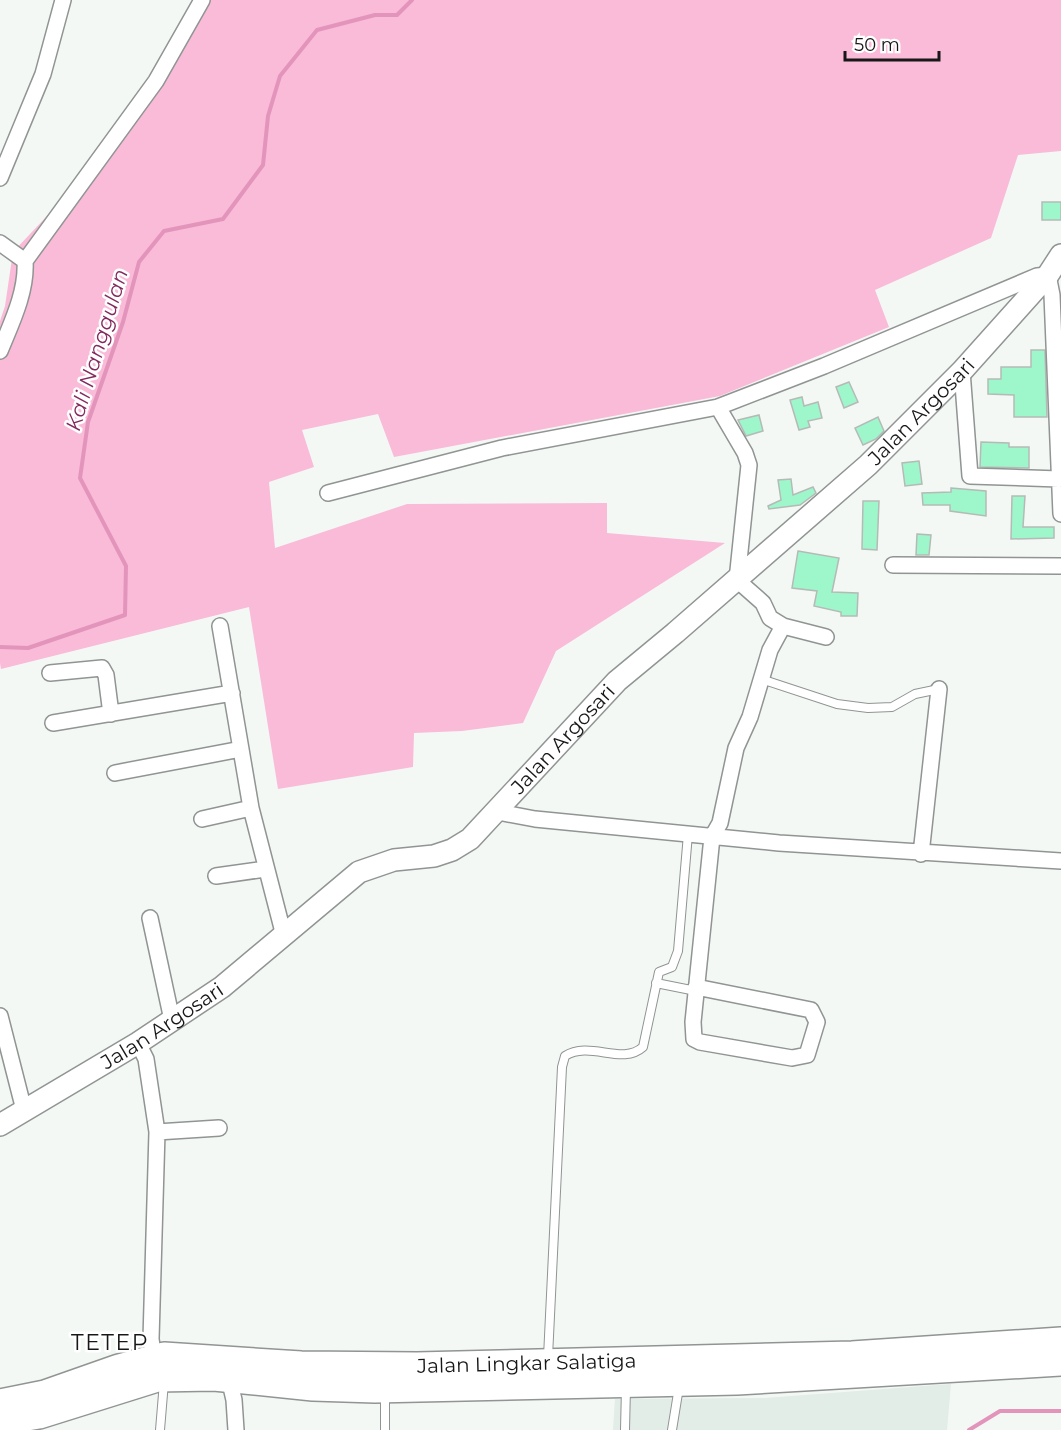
<svg xmlns="http://www.w3.org/2000/svg" width="1061" height="1430" font-family="Montserrat,sans-serif">
	<rect width="100%" height="100%" fill="#f3f8f5"/>
	<path fill="#e1ede6" d="M951,1384l-4,46h-334l2,-31 150,-1z"/>
	<path fill="#f9bbd8" d="M197,0h864v151l-43,4 -27,83 -116,52 14,37 -169,69 -326,61 -16,-43 -76,16 12,37 -45,15 6,66 132,-44 200,-1v30l118,10 -169,108 -33,72 -61,8 -48,2 -1,34 -135,22 -29,-182 -248,62 -1,-6v-342l5,-15 8,-54 67,-71 75,-102z"/>
	<g fill="none" stroke-linecap="round" stroke-linejoin="round">
		<path stroke="#e394bb" stroke-width="4" d="M0,647l28,1 97,-33 1,-49 -46,-88 8,-56 35,-100 16,-60 25,-31 59,-12 40,-54 5,-49 12,-40 37,-46 58,-15h22l15,-15
			M969,1430l31,-19h61"/>
	</g>
	<path fill="#9df7cb" stroke="#b5bab7" stroke-width="1.5" d="M1042,202h19v18h-19z
		M1031,350h14l2,67h-33v-22l-26,-1v-15h13v-12h30z
		M849,382l9,20 -14,6 -8,-21z
		M802,397l2,9 14,-4 4,16 -14,3 2,6 -11,3 -9,-30z
		M759,415l4,16 -17,5 -8,-16z
		M878,417l6,14 -8,8 -13,6 -8,-17z
		M981,442l28,1v4h20v21l-49,-1z
		M919,461l3,23 -17,2 -3,-23z
		M791,479l2,16 20,-8 3,6 -16,12 -31,4 -1,-3 13,-6 -3,-20z
		M951,488l35,3v25l-36,-5v-6h-27l-1,-12 29,-1z
		M1012,496h13l-2,31h31v11l-43,1z
		M863,501h16l-2,49 -15,-1z
		M917,534l14,1 -2,20h-13z
		M798,551l41,7 -7,34 26,1 -1,23h-16v-4l-27,-6 3,-15 -25,-3z"/>
	<g fill="none" stroke-linecap="round" stroke-linejoin="round">
		<defs>
			<path id="lane" d="M761,679l76,25 31,4 24,-1 23,-13 24,-5
				M656,983l40,8
				M548,1357l14,-290 3,-11c25,-16 57,10 78,-9l16,-75 13,-5 6,-16 10,-117
				M160,1430l4,-48
				M385,1430v-37
				M625,1430l1,-43
				M672,1430l7,-43"/>
			<path id="street" d="M0,178l43,-104 20,-74
				M0,243l25,18c2,31 -14,63 -25,90
				M25,261l131,-180 46,-81
				M962,371l8,105 89,3
				M718,407l27,46 4,12 -12,115 26,23 7,15 13,8 43,11
				M328,493l174,-45 216,-41 106,-41 213,-90 11,-1 4,20 9,219
				M893,565l168,1
				M220,626l31,182 33,128
				M50,673l52,-5 4,7 5,39
				M53,723l179,-30
				M115,773l126,-24
				M498,812l37,7 244,24 282,18
				M202,819l49,-11
				M921,854l18,-165
				M216,876l49,-7
				M150,918l22,102
				M696,987l115,23 6,12 -10,33 -15,3 -92,-16 -6,-3 -1,-17 19,-185 8,-14 16,-75 14,-31 20,-67 13,-24
				M0,1016l24,94
				M138,1043l8,16 11,73 -6,207 4,27
				M157,1132l62,-4
				M228,1374l6,26 2,30"/>
			<g id="secondary">
				<path id="s1" d="M0,1125l138,-82 84,-56 137,-115 35,-12 40,-4 18,-6 18,-11 147,-158 58,-48 193,-168 94,-94 86,-96 13,-20"/>
			</g>
			<g id="highway">
				<path id="s2" d="M0,1403l45,-9 74,-26 45,-12 137,9 116,1 435,-11 209,-14"/>
				<path d="M2,1421l37,-6 118,-37 57,-1 99,10 62,2 362,-8 324,-19"/>
			</g>
		</defs>
		<use href="#lane" stroke="#909492" stroke-width="10"/>
		<use href="#street" stroke="#909492" stroke-width="18"/>
		<use href="#secondary" stroke="#909492" stroke-width="24"/>
		<use href="#highway" stroke="#909492" stroke-width="30"/>
		<use href="#lane" stroke="#fff" stroke-width="8"/>
		<use href="#street" stroke="#fff" stroke-width="15"/>
		<use href="#secondary" stroke="#fff" stroke-width="21"/>
		<use href="#highway" stroke="#fff" stroke-width="27"/>
	</g>
	<g text-anchor="middle" stroke-width="5" stroke-linejoin="round" paint-order="stroke">
		<g font-size="20" fill="#161716" stroke="#fff">
			<text dy="7" stroke="none"><textPath href="#s1" startOffset="1180">Jalan Argosari</textPath></text>
			<text dy="7" stroke="none"><textPath href="#s1" startOffset="694">Jalan Argosari</textPath></text>
			<text dy="7" stroke="none"><textPath href="#s1" startOffset="190">Jalan Argosari</textPath></text>
			<text dy="7" stroke="none"><textPath href="#s2" startOffset="534">Jalan Lingkar Salatiga</textPath></text>
		</g>
		<g font-size="21" font-style="italic" fill="#84295d" stroke="#fff">
			<text transform="translate(97 350) rotate(-73)" y="7">Kali Nanggulan</text>
		</g>
		<g font-size="22" letter-spacing="1.5" fill="#161716" stroke="#fff">
			<text x="110" y="1350">TETEP</text>
		</g>
	</g>
	<path d="M845 51v9h94v-9" fill="none" stroke="#161716" stroke-width="3"/>
	<text x="854" y="51" font-size="18" fill="#161716" stroke="#ffffff" stroke-width="4.5" paint-order="stroke">50 m</text>
</svg>
